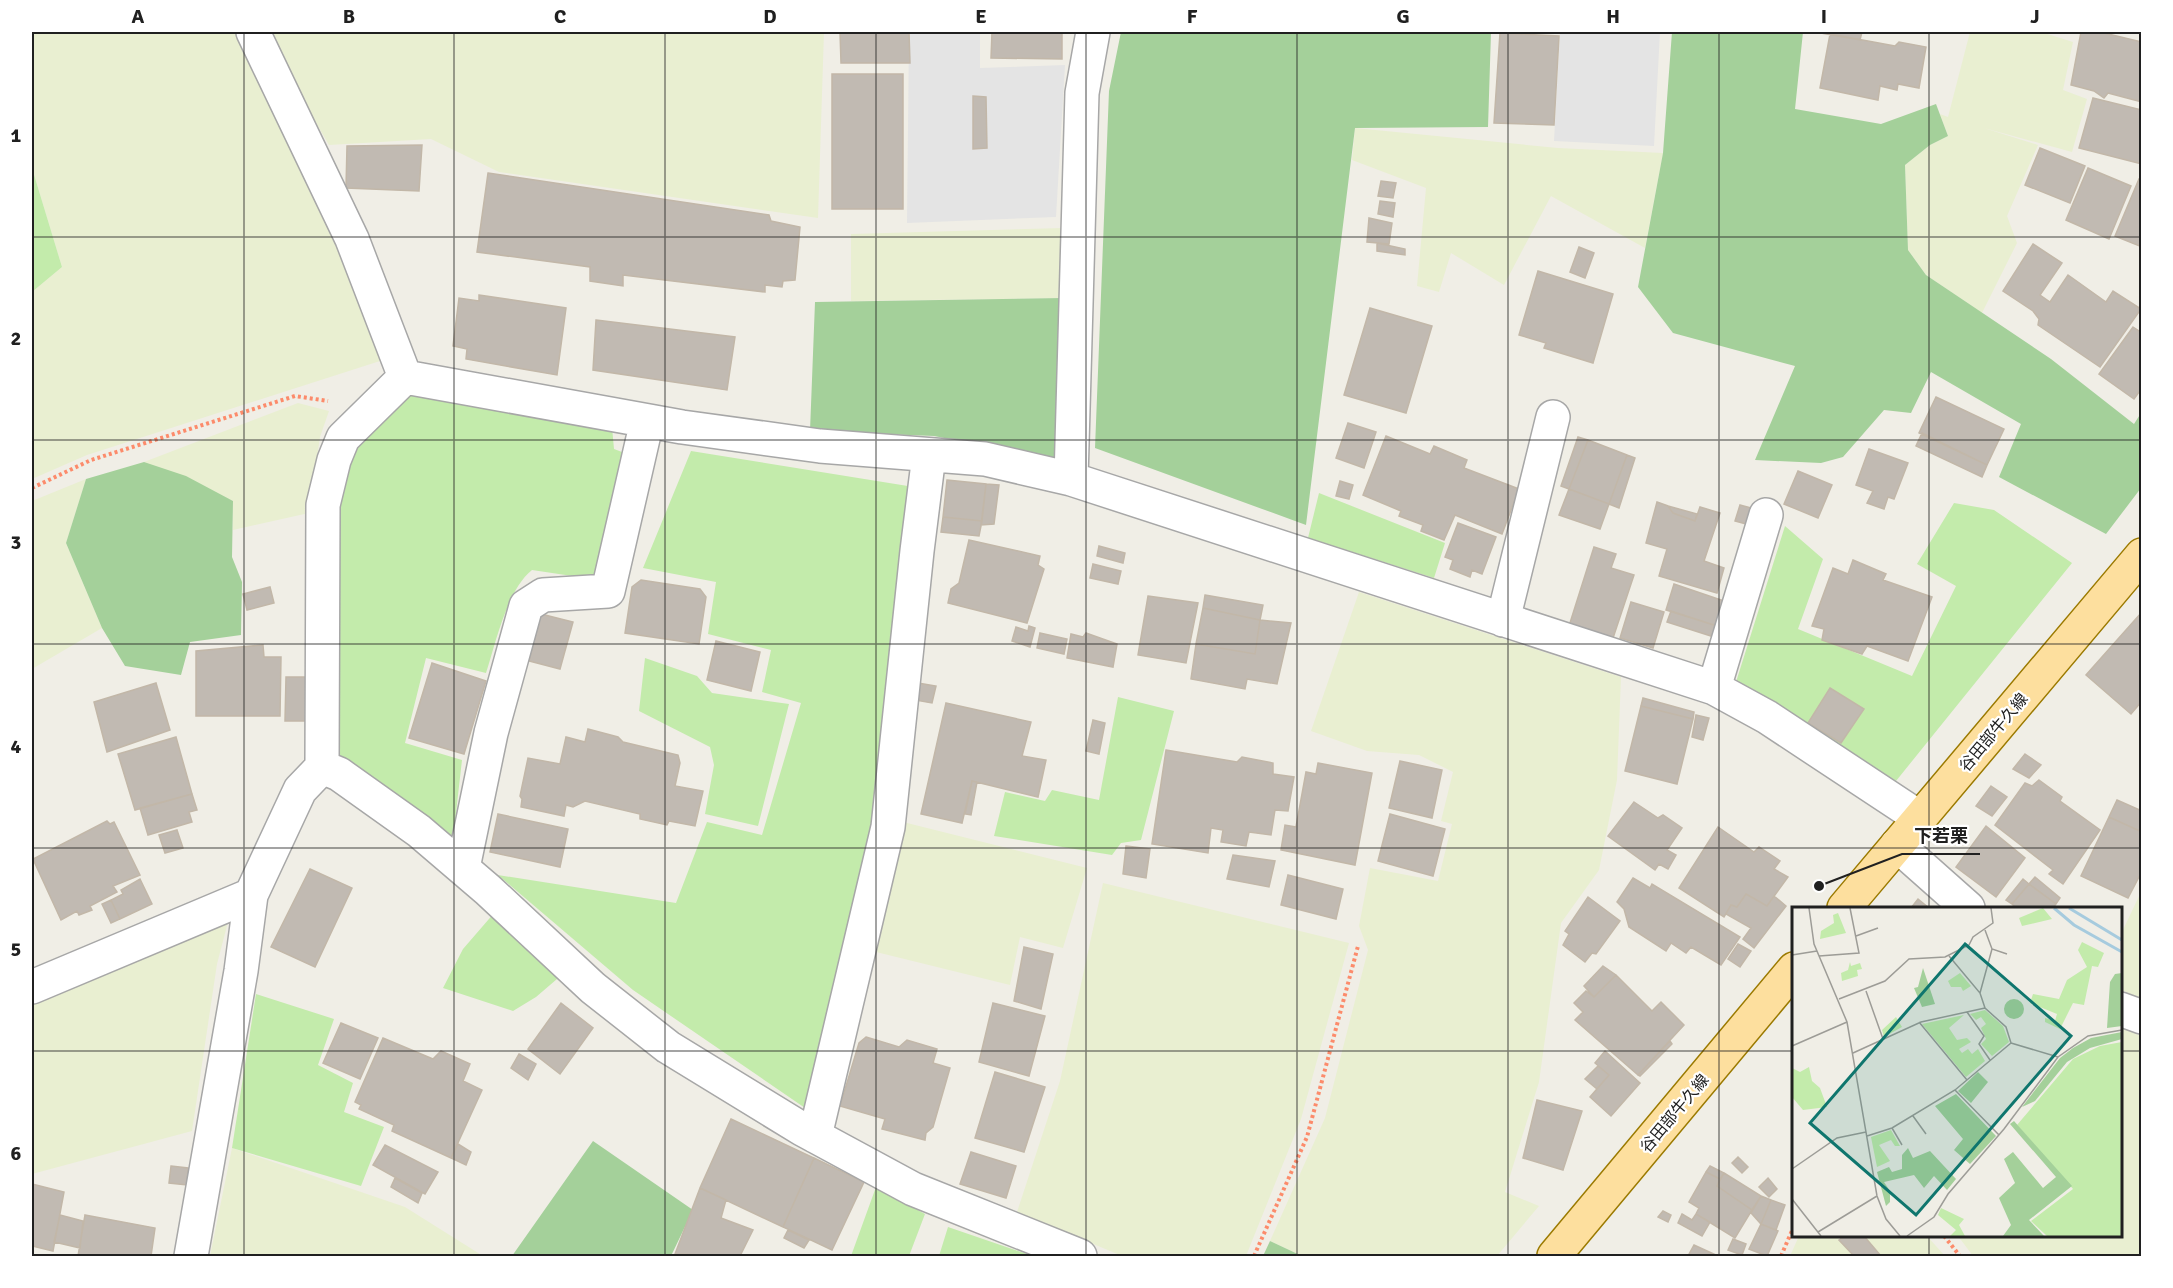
<svg xmlns="http://www.w3.org/2000/svg" width="2173" height="1288" font-family="Signika,'Noto Sans JP',sans-serif">
	<rect width="100%" height="100%" fill="#f0eee6"/>
	<path fill="#e9efd1" d="M32,32h203l92,190 53,139 -293,94 -55,24v-187l30,-25 -30,-99z
		M263,32h561l-6,186 -319,-46 -68,-33 -102,6z
		M1970,32h71l32,10 -10,48 24,9 -15,53 -88,-24 54,17 -31,71 10,27 -35,70 -56,-38 -18,-25 -3,-85 25,-20 18,-9 -8,-22 8,3z
		M1355,128l203,20 105,5 -18,95 -94,-52 -47,89 -53,-32 -12,39 -22,-6 9,-98 -74,-28z
		M1064,228l-1,70 -212,3v-67z
		M298,403l31,8 -9,26 -11,76 -76,17v-29l-89,-39z
		M86,479l-20,64 36,85 -70,41v-168z
		M1359,592l262,85 -4,103 -18,90 -38,53 -22,159 -34,110 34,14 -42,50h-195l-32,-15 55,-123 43,-168 -9,-24 11,-58 68,13 14,-57 -11,-3 12,-49 -34,-17 -52,-4 -56,-20z
		M903,822l184,46 -24,80 -43,-11 -10,48 -138,-34z
		M1103,883l246,60 -48,176 -55,137h-124l-105,-44 43,-131z
		M2141,892v107l-21,-10 1,-55z
		M229,918l-12,46 -25,167 -160,43v-175z
		M2121,1025l20,11v220h-168l-15,-20h162z
		M232,1148l173,59 78,49h-273z
		M1799,1236h128l18,20h-155z"/>
	<path fill="#c3ebab" d="M32,168l30,99 -30,25z
		M408,395l204,32 2,22 16,6 -31,125 -67,-10c-25,20 -36,72 -46,103l-60,-15 -21,85 57,17 -9,79 -117,-81v-221l4,-54 22,-44z
		M691,451l223,36 -38,339 -68,284 -175,-120 -135,-115 178,28 31,-81 55,13 39,-132 -39,-11 9,-42 -63,-16 8,-52 -73,-14z
		M1319,493l126,50 -11,35 -126,-40z
		M1954,503l40,7 78,53 -176,218 -160,-99 49,-156 38,33 -25,70 114,47 44,-90 -39,-22z
		M645,658l52,18 15,17 77,11 -31,122 -53,-12 9,-49 -4,-18 -71,-36z
		M1118,697l56,14 -33,129 -20,3 -9,12 -118,-19 11,-44 40,9 7,-11 47,10z
		M495,912l69,61 -28,24 -23,14 -70,-23 20,-39z
		M256,994l78,25 -16,46 35,18 -9,29 40,15 -23,59 -129,-38z
		M876,1187l49,27 -16,42h-58z
		M948,1227l85,29h-94z"/>
	<path fill="#a4d09a" d="M1121,32h370l-3,95 -133,1 -49,397 -211,-77 14,-357z
		M1672,32h131l-8,77 86,15 55,-20 12,32 -18,9 -25,20 3,85 18,25 125,84 83,65 7,-11v75l-35,46 -107,-57 22,-53 -90,-52 -20,41 -27,-3 -41,47 -22,6 -66,-3 40,-94 -122,-33 -35,-46 25,-134z
		M1063,298l-4,162 -125,-24 -124,-5 5,-129z
		M144,462l42,14 47,25 -1,56 10,25 -1,53 -51,7 -9,33 -56,-9 -23,-38 -36,-85 20,-64z
		M593,1141l100,69 -22,46h-159z
		M1270,1241l32,15h-39z"/>
	<path fill="#e4e4e4" d="M909,32h71v36l85,-3 -9,152 -149,6z
		M1560,32h100l-6,114 -100,-5z"/>
	<path fill="#c1bab2" stroke="#c2b7a8" stroke-width="1.5" d="M840,32h69l1,31h-69z
		M992,32h70v27l-71,-1z
		M1815,32h47l-2,8z
		M2081,32h19l42,10v60l-34,-9 -4,5 -10,-7 -23,-6z
		M1500,33l59,3 -5,89 -60,-2z
		M1830,34l65,12 4,-4 27,5 -7,41 -21,-4 -1,6 -17,-4 -2,14 -58,-12z
		M832,74h71v135h-71z
		M973,96l13,1 1,51 -14,1z
		M2093,98l49,12v54l-63,-16z
		M422,145l-3,46 -73,-3 1,-42z
		M2040,148l45,18 -15,37 -45,-18z
		M2088,168l43,18 -22,53 -43,-19z
		M488,173l281,42 2,6 29,6 -5,53 -12,1 -1,6 -17,-2v7l-142,-17v11l-33,-5v-14l-113,-15z
		M2139,179l3,1v67l-27,-11z
		M1381,181l15,2 -3,15 -15,-2z
		M1380,201l15,2 -2,14 -15,-3z
		M1369,218l23,5 -3,21 -22,-2z
		M1377,243l28,6v6l-28,-4z
		M2033,244l29,19 -22,32 10,7 18,-27 38,27 7,-11 28,18 -41,58 -62,-42 1,-6 -6,-8 -30,-20z
		M1579,247l15,6 -9,25 -15,-6z
		M1538,271l75,23 -20,69 -49,-15 2,-5 -27,-8z
		M479,295l87,13 -9,67 -91,-16 1,-10 -14,-3 6,-48 20,3z
		M1370,308l62,18 -26,87 -62,-18z
		M596,320l139,17 -8,53 -134,-20z
		M2133,327l9,6v55l-8,11 -35,-25z
		M1936,397l68,32 -17,36 -68,-32z
		M1348,423l28,9 -12,36 -28,-10z
		M1922,433l65,32 -5,12 -66,-31z
		M1386,436l44,18 4,-8 33,14 -3,8 55,21 -17,45 -47,-19 -11,25 -23,-9 2,-6 -24,-9 2,-5 -38,-16z
		M1578,437l10,3 -19,49 -8,-3z
		M1588,440l39,15 -18,49 -40,-15z
		M1869,449l39,14 -14,36 -6,-2 -4,12 -17,-6 6,-12 -17,-6z
		M1627,455l8,3 -16,50 -10,-4z
		M1798,471l34,14 -14,33 -34,-14z
		M947,480l39,4 -4,37 -39,-4z
		M1340,481l13,4 -4,14 -13,-3z
		M986,484l13,1 -5,39 -13,1z
		M1569,489l40,15 -9,25 -41,-14z
		M1657,502l11,4 5,7 22,8 5,-14 20,6 -16,48 20,7 -7,25 -58,-17 8,-27 -21,-6z
		M1740,505l15,4 -5,16 -15,-4z
		M1668,506l29,8 -2,7 -22,-8z
		M943,517l39,4 -3,15 -38,-4z
		M1458,523l38,14 -14,37 -10,-4 -2,7 -20,-8 3,-9 -8,-3z
		M969,540l71,16 -2,9 6,4 -17,54 -79,-20 3,-14 8,-6z
		M1099,546l26,7 -2,10 -26,-7z
		M1594,547l22,7 -5,14 23,7 -22,66 -43,-15z
		M1853,560l33,14 -3,6 49,17 -24,64 -41,-15 -5,8 -40,-14 2,-11 -12,-3 21,-58 15,6z
		M1093,564l28,7 -3,13 -28,-6z
		M641,580l59,9 6,8 -7,47 -74,-11 7,-46z
		M1674,584l50,17 -7,25 -51,-16z
		M270,587l4,16 -27,7 -4,-16z
		M1205,595l58,10 -3,15 -57,-12z
		M1148,596l50,7 -12,60 -48,-8z
		M1631,602l33,10 -11,36 -33,-10z
		M1203,608l57,12 -5,34 -59,-10z
		M1671,611l46,15 -3,11 -47,-15z
		M2142,612v89l-11,13 -45,-39z
		M541,614l32,8 -13,47 -31,-8z
		M1260,620l31,3 -14,61 -30,-5 -2,10 -54,-10 5,-35 59,10z
		M1029,626l6,2 -5,19 -18,-6 4,-14 12,4z
		M1040,633l27,6 -3,15 -27,-6z
		M1086,633l31,11 -4,23 -46,-9 4,-24 12,3z
		M716,641l44,11 -9,39 -44,-11z
		M263,645l1,12h17l-1,59h-84v-65z
		M432,663l54,18 -22,73 -55,-16z
		M286,677h22l1,44h-24z
		M156,683l14,47 -63,22 -13,-50z
		M918,683l18,3 -4,17 -17,-3z
		M1830,688l34,21 -23,34 -33,-20z
		M1643,698l51,14 -1,7 -52,-13z
		M946,703l85,19 -9,34 24,4 -8,37 -66,-16 -10,42 -41,-9z
		M1641,706l52,13 -16,65 -52,-13z
		M1696,715l13,3 -6,22 -11,-3z
		M1093,720l12,3 -6,31 -13,-3z
		M588,729l30,8 5,5 55,13 2,8 -5,23 28,5 -8,35 -26,-5 -2,4 -27,-6v-5l-55,-13 -12,6 -7,-2 -2,11 -43,-9 1,-8 -2,-3 8,-38 32,6 6,-27 19,5z
		M176,737l16,57 -57,16 -17,-56z
		M1166,750l71,12 5,-5 31,6v11l21,3 -6,34 -13,-1 -4,25 -22,-3 -3,14 -25,-4 2,-12 -12,-2 -3,25 -56,-9z
		M2025,754l16,11 -12,13 -16,-9z
		M1400,761l42,9 -10,48 -43,-10z
		M1318,763l54,10 -17,92 -74,-15 4,-25 11,2 10,-55 10,2z
		M2039,780l23,17 -2,4 40,29 -37,54 -14,-10 4,-4 -58,-45 30,-42 7,3z
		M972,781l5,1 -6,33 -6,-1z
		M1991,786l16,11 -15,19 -16,-10z
		M192,794l5,16 -8,2 3,10 -44,13 -8,-27z
		M2117,800l25,11v21l-33,-15z
		M1634,802l24,16 5,-3 19,13 -15,22 9,5 -8,14 -9,-5 -4,6 -47,-34z
		M498,814l70,15 -8,38 -70,-15z
		M1390,814l55,15 -12,47 -55,-15z
		M2109,817l33,15v39l-14,27 -47,-22z
		M107,821l3,3 4,-2 26,53 -27,11 4,6 -27,14 2,4 -13,5 -2,-4 -16,9 -28,-61z
		M1986,826l39,32 -29,39 -40,-30z
		M1718,827l36,25 5,-5 21,14 -6,8 14,8 -21,29 -21,-12 -9,13 -6,-2 -7,12 -45,-29z
		M177,830l6,18 -18,5 -6,-18z
		M1126,846l24,3 -4,29 -23,-4z
		M1233,855l42,6 -6,26 -42,-8z
		M310,869l42,19 -37,79 -44,-20z
		M1288,875l55,14 -7,30 -55,-14z
		M2035,877l25,21 -4,6 -27,-20z
		M1633,878l17,10 2,-4 88,53 -19,28 -30,-18 -5,6 -15,-10 -5,8 -37,-24 -5,-18 -7,-7z
		M140,879l12,25 -32,15 -9,-19 12,-6 -2,-4z
		M2023,879l6,5 -17,20 -6,-4z
		M2029,884l27,20 -3,4h-37l-4,-4z
		M1746,894l21,12 7,-10 12,10 -32,42 -11,-9 8,-11 -25,-14 5,-9 6,2z
		M1588,897l32,24 -24,33 -4,-1 -7,9 -22,-17 6,-11 -4,-3z
		M1918,899l11,9h-18z
		M111,900l9,19 -9,4 -9,-19z
		M1738,944l13,7 -11,16 -12,-8z
		M1024,947l29,7 -12,55 -27,-8z
		M1603,966l13,9 -22,22 -10,-11z
		M1616,975l36,36 9,-9 23,23 -46,50 -63,-55 8,-8 -9,-9 12,-12 8,6z
		M561,1003l32,25 -33,46 -32,-25z
		M993,1003l52,13 -16,60 -50,-14z
		M341,1023l37,15 -18,41 -37,-16z
		M866,1037l33,10 8,-7 30,9 -4,14 17,5 -17,59 -7,6 -1,7 -43,-11 3,-10 -45,-13 19,-63z
		M383,1038l50,21 8,-8 29,13 -7,17 19,9 -31,68 -59,-27 2,-6 -35,-16 2,-4 -6,-3z
		M1670,1041l2,3 -32,32 -2,-1z
		M1605,1051l35,32 -29,33 -21,-19 19,-22 -14,-12z
		M519,1054l17,10 -8,16 -17,-12z
		M1598,1066l11,9 -12,14 -12,-10z
		M995,1072l50,15 -21,65 -49,-14z
		M1537,1100l45,11 -19,59 -40,-12z
		M731,1119l83,39 -31,69 -83,-39z
		M458,1144l13,8 -5,13 -15,-7z
		M385,1145l53,27 -13,22 -52,-29z
		M971,1152l45,14 -10,32 -46,-14z
		M1738,1157l10,10 -6,6 -10,-10z
		M814,1158l50,24 -32,68 -49,-23z
		M171,1166l17,2 -1,17 -18,-2z
		M1710,1166l14,7 -4,6 -14,-7z
		M1706,1172l14,7 -3,7 35,24 -17,28 -39,-24 3,-6 -10,-6z
		M1724,1173l37,23 -9,14 -35,-24z
		M395,1178l27,15 -4,10 -27,-16z
		M1768,1178l9,11 -8,8 -10,-10z
		M32,1184l32,8 -11,59 -21,-5z
		M700,1188l26,12 -5,18 32,12 -13,26 -65,-2z
		M1761,1196l10,4 -10,24 -10,-11z
		M1771,1200l14,5 -9,25 -15,-6z
		M1663,1211l8,4 -3,7 -10,-5z
		M1682,1214l10,6 4,-6 14,8 -8,14 -24,-13z
		M60,1215l23,6 -3,27 -26,-6z
		M85,1215l70,13 -4,28h-73z
		M1761,1224l17,7 -11,25 -18,-7z
		M788,1230l21,10 -5,8 -20,-10z
		M1844,1236h20l17,20h-27l-15,-16z
		M1733,1239l13,5 -4,11 -14,-5z
		M1694,1245l24,11h-30z"/>
	<g fill="none" stroke-linecap="round" stroke-linejoin="round">
		<defs>
			<path id="minor" d="M253,32l99,207 53,138
				M405,377l277,50 138,19 165,13 86,20 643,209 53,29 153,101
				M1071,479l11,-386 11,-61
				M1503,620l50,-203
				M1714,688l52,-173
				M322,767l17,7 80,57 69,59 105,98 75,59 134,82 111,60 167,67
				M1897,845l71,63
				M463,868l28,-135 35,-127 17,-11 65,-4 39,-170
				M32,987l219,-92
				M2120,1009l22,8
				M815,1136l73,-309 29,-276 12,-96
				M191,1256l50,-285 10,-76 49,-105 22,-23 1,-262 11,-45 9,-22 62,-61"/>
			<path id="major" d="M1844,908l298,-353
				M1554,1256l240,-287"/>
		</defs>
		<use href="#minor" stroke="#a7a7a7" stroke-width="36"/>
		<use href="#major" stroke="#9b7a00" stroke-width="36"/>
		<path stroke="#fc8b6b" stroke-width="4" stroke-dasharray="3 3" stroke-linecap="butt" d="M32,488l59,-28 204,-64 33,5
			M1944,1236l16,20
			M1254,1256l53,-119 51,-191
			M1781,1256l13,-30"/>
		<use href="#minor" stroke="#fff" stroke-width="33"/>
		<use href="#major" stroke="#fddf9e" stroke-width="33"/>
	</g>
	<path fill="none" stroke="#202020" stroke-width="1.5" stroke-opacity="0.55" d="M244,32v1224M454,32v1224M665,32v1224M876,32v1224M1086,32v1224M1297,32v1224M1508,32v1224M1719,32v1224M1929,32v876M32,237h2110M32,440h2110M32,644h2110M32,848h2110M32,1051h1762M2120,1051h22M1929,1236v20"/>
	<g text-anchor="middle" stroke-width="4.5" stroke-linejoin="round" paint-order="stroke">
		<g font-size="16" fill="#202020" stroke="#fff">
			<text transform="translate(1993 732) rotate(-50)" y="6">谷田部牛久線</text>
			<text transform="translate(1674 1113) rotate(-50)" y="6">谷田部牛久線</text>
		</g>
	</g>
	<g transform="translate(1792 907)">
		<rect width="330" height="330" fill="#f0eee6"/>
		<path d="M251,1l9,11 -30,7 -3,-8zM46,6l8,20 -26,6 1,-8 13,-8 -1,-8zM290,35l22,11 -6,14 -6,-1 -8,39 -11,-2 -13,26 -15,-7v-4l10,3 2,-7 -27,-11 3,-9 26,5 8,-19 20,-13 -9,-17zM58,55l1,4 9,-3 2,6 -5,1 1,6 -16,5 -1,-8 7,-3zM168,66l11,13 -8,5 -2,-4h-10l-3,-6zM193,103l18,16 6,16 -17,14 -11,-12 5,-5 -5,-11 5,-4 -5,-7 -5,3 -6,-6zM172,108l-15,13 8,12 10,-2 4,4 -12,7 3,4 6,-4 4,5 6,-5 7,12 -19,16 -44,-53zM104,110l6,10 -18,10 -2,-7zM330,135v194h-75l-16,-15 42,-32 -56,-64 56,-66 27,-13zM17,160l3,14 8,7 7,19 -24,3 -11,-13v-29l8,4zM99,223l9,16h-5l-4,-6 -12,5 11,16 -13,6 -6,-30zM149,301l23,11 -5,6 6,11h-15l6,-6 -18,-15z" fill="#c3ebab"/>
		<path d="M131,61l12,36 -13,3 -8,-19 4,-1zM330,66v53l-15,2 3,-46 5,-8zM212 102a10 10 0 1 1 20 0a10 10 0 1 1-20 0ZM330,125v7l-32,9 -23,14 -32,39 -13,6 38,-49 13,-10 18,-10zM186,165l10,10 -17,21 -13,-12zM164,187l40,42 -26,28 -16,-14 9,-11 -28,-33zM222,214l58,65 -43,34 15,16h-41l8,-11 -12,-27 16,-15 -11,-24 9,-7 30,36 13,-11 -46,-53zM116,241l5,10 17,-7 26,28 -9,11 -13,-14 -10,12 -10,-13 -30,7 6,9v11l-4,4 -9,-34 12,-5 3,5 10,-3v-14z" fill="#a4d09a"/>
		<path fill="none" stroke="#a6cbde" stroke-width="3" d="M262,1l20,17 48,27M277,1l53,32"/>
		<path fill="none" stroke="#9d9c97" stroke-width="1.5" d="M17,1l5,36 33,78 30,174 9,23 14,17M193,23l7,19 15,5M64,29l22,-8M0,48l25,-4M27,49l40,-3 -9,-45M157,49l31,37 5,15 21,19 5,16M74,84l17,48M188,86l12,-44M47,92l46,-18 24,-22 36,-2 24,-12 4,-8 20,-14 -2,-15M175,105l17,24 -5,8 11,16M127,115l48,58M219,136l47,14M0,139l55,-24M61,146l68,-31 64,-14M163,183l44,45M121,209l13,18M100,221l10,17M75,229l25,-8 63,-38 56,-47M0,262l45,-31 29,-6M0,292l29,37M26,325l59,-36M115,329l27,-19 14,-23 56,-65 54,-72 30,-21 34,-6"/>
		<path fill="#0f766e" fill-opacity="0.15" stroke="#0f766e" stroke-width="3" d="M173,37l106,92 -155,179 -106,-92z"/>
		<rect width="330" height="330" fill="none" stroke="#202020" stroke-width="3"/>
	</g>
	<path fill="none" stroke="#202020" stroke-width="2" d="M1819 886L1902 854H1980"/>
	<circle fill="#202020" stroke="#fff" stroke-width="2" cx="1819" cy="886" r="6"/>
	<g font-size="18" text-anchor="middle" font-weight="bold" fill="#202020" stroke="#fff" stroke-width="4.5" stroke-linejoin="round" paint-order="stroke">
		<text x="1941" y="842">下若栗</text>
	</g>
	<rect width="2173" height="1288" fill="none" stroke="#ffffff" stroke-width="66"/>
	<rect x="33" y="33" width="2107" height="1222" fill="none" stroke="#202020" stroke-width="2"/>
	<g font-size="20" text-anchor="middle" font-weight="bold" fill="#202020">
		<text x="138" y="23">A</text>
		<text x="349" y="23">B</text>
		<text x="560" y="23">C</text>
		<text x="770" y="23">D</text>
		<text x="981" y="23">E</text>
		<text x="1192" y="23">F</text>
		<text x="1403" y="23">G</text>
		<text x="1613" y="23">H</text>
		<text x="1824" y="23">I</text>
		<text x="2035" y="23">J</text>
		<text x="16" y="142">1</text>
		<text x="16" y="345">2</text>
		<text x="16" y="549">3</text>
		<text x="16" y="753">4</text>
		<text x="16" y="956">5</text>
		<text x="16" y="1160">6</text>
	</g>
</svg>
